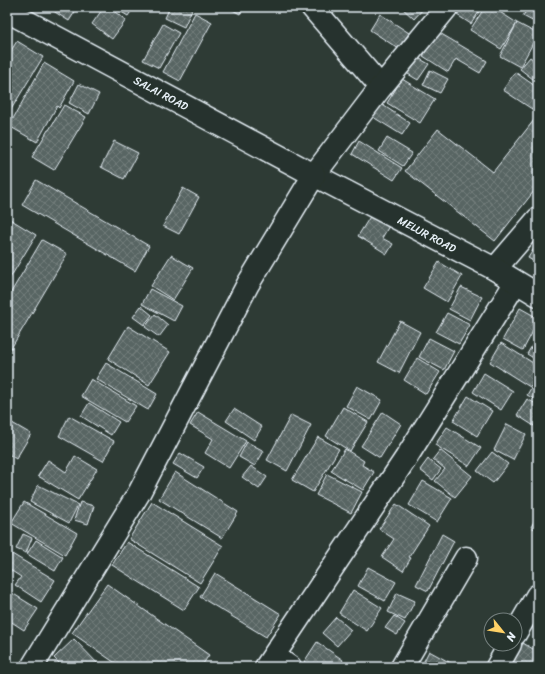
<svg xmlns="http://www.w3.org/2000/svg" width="545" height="674" font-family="Sriracha,sans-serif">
	<defs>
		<pattern id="building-cross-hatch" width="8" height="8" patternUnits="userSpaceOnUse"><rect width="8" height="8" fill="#596563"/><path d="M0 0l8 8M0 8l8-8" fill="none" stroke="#717c7a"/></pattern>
	</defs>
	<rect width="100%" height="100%" fill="#2e3b35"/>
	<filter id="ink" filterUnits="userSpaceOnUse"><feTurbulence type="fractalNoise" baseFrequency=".025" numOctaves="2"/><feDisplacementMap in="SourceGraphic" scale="8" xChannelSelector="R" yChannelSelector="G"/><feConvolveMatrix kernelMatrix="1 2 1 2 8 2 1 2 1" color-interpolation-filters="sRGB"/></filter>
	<g filter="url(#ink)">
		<path fill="url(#building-cross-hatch)" stroke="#e8f1f8" d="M47,7h31l-9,14z
			M104,7h4l18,13 -14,19 -20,-15z
			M113,7h21l-6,9z
			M170,7h23l-9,20 -19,-9z
			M227,7h16l-3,7z
			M401,7h24l-11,12z
			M462,7h20l-11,17 -14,-9z
			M485,7h7l25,16 -16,26 -31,-19z
			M528,7h10v17l-15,-8z
			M195,13l17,9 -32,59 -17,-9z
			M380,14l29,19 -10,16 -29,-19z
			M517,23l21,11 -18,33 -20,-11z
			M163,24l16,9 -20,35 -16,-8z
			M438,32l49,29 -7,12 -24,-14 -8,13 -25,-16z
			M17,41l26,16 -36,59v-59z
			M413,55l16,9 -11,16 -15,-9z
			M530,57l8,6v20l-18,-14z
			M44,63l30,18 -15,27 -2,-2 -20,36 -28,-16z
			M430,70l18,9 -8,14 -17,-8z
			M515,72l23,16v19l-3,4 -32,-21z
			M402,79l33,20 -15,24 -33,-20z
			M79,84l20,10 -10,20 -20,-11z
			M381,104l29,19 -8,12 -29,-18z
			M64,105l22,12 -32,53 -22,-13 16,-27h1z
			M538,115v71l-43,55 -90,-70 33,-42 55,43z
			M387,138l25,15 -9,13 -24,-15z
			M114,141l24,12 -14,26 -23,-12z
			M359,141l43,27 -8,12 -42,-26z
			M36,180l113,66 -14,25 -113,-66z
			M183,188l16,9 -20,37 -16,-8z
			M371,215l18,11 -7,12 11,6 -6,10 -29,-18z
			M10,219l26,16 -29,48v-58z
			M42,240l25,14 -57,96 -3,-2v-49z
			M538,242v22l-10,-6z
			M171,255l22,13 -20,32 -22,-14z
			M439,262l23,14 -15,26 -24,-14z
			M461,287l21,10 -12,23 -21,-11z
			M150,289l32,17 -8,15 -32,-17z
			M141,306l11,9 -8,10 -11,-8z
			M520,308l18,10v4l-15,28 -20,-11z
			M447,313l23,12 -11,19 -23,-12z
			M155,314l13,11 -9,12 -14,-10z
			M400,321l20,11 -21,41 -21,-11z
			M128,326l42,26 -21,33 -41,-26z
			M538,336v25l-11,-7z
			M429,338l25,13 -10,19 -25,-13z
			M501,343l37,23v8l-8,13 -40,-25z
			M417,358l23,14 -14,22 -22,-14z
			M106,363l51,31 -9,16 -52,-31z
			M484,373l29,18 -12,19 -28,-18z
			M538,376v25l-11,-6z
			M91,379l45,27 -11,16 -44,-26z
			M357,386l25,14 -11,20 -25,-14z
			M468,396l24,15 -15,25 -24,-15z
			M527,399l11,6v15l-4,6 -17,-11z
			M89,403l30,19 -8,13 -30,-19z
			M343,407l25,15 -18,29 -24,-15z
			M234,409l28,18 -8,13 -28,-19z
			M198,412l48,29 -17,27 -24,-15 8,-14 -23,-14z
			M383,412l18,12 -21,34 -19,-12z
			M291,415l20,10 -24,46 -20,-11z
			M69,416l45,25 -11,20 -44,-25z
			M7,420l24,14 -15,25 -9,-6z
			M507,424l19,10 -13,26 -19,-10z
			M447,427l34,21 -12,18 -34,-21z
			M318,437l21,12 -26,43 -21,-12z
			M247,442l17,9 -9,15 -16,-9z
			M345,449l19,12 -2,4 12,7 -11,18 -32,-19z
			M440,450l32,26 -17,21 -20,-16 10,-12 -12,-10z
			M492,452l16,12 -15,19 -16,-12z
			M180,453l24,14 -7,11 -24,-14z
			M75,456l22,13 -19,31 -40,-24 10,-16 18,12z
			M428,459l13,10 -8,11 -13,-10z
			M251,466l16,11 -8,12 -17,-12z
			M175,472l63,40 -16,26 -63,-39z
			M327,474l35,18 -11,21 -35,-18z
			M423,481l29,17 -15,24 -28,-17z
			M38,485l40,20 -9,18 -39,-21z
			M24,502l53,31 -12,22 -54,-32z
			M80,502l14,4 -6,18 -14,-4z
			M152,502l71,44 -23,37 -71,-44z
			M396,504l33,22 -20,31 2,1 -8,13 -21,-14 12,-18 -15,-10z
			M538,514v17l-7,-4z
			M23,534l9,4 -6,15 -10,-4z
			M442,534l12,7 -26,50 -12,-6z
			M36,540l27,17 -8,14 -28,-17z
			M127,542l72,45 -15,23 -72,-45z
			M7,551l48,29 -14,22 -26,-17 6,-8 -14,-9z
			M368,567l28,15 -11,19 -27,-15z
			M215,573l66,41 -15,23 -66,-40z
			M107,584l102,71 -8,12h-80l-49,-34z
			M7,590l31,19 -14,21 -17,-11z
			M353,590l29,18 -15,23 -28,-18z
			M397,593l18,8 -10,19 -17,-8z
			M394,616l11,7 -8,12 -12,-7z
			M336,617l15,13 -14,16 -15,-13z
			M74,639l27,28h-38l-9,-9z
			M317,642l26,18 -4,7h-27l-8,-5z
			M523,643l15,9v15h-29z
			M429,651l29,16h-37z"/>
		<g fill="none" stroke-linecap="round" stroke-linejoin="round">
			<defs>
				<path id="minor" d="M312,7l69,80
					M495,269l43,-50
					M515,634l22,-38
					M274,656l16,11
					M266,667l140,-209 110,-176
					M402,667l64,-109
					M497,667l13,-23"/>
				<path id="tertiary" d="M447,7l-66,80 -67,88 181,94 43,26"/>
				<path id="secondary" d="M7,11l307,164 -66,109 -109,209 -107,174"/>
			</defs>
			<use href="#minor" stroke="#e8f1f8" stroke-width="25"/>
			<use href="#tertiary" stroke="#e8f1f8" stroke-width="25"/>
			<use href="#secondary" stroke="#e8f1f8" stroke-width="25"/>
			<use href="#minor" stroke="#26332d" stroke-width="22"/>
			<use href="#tertiary" stroke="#26332d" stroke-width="22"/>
			<use href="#secondary" stroke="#26332d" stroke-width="22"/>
		</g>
	</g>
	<g text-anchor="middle" stroke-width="4" stroke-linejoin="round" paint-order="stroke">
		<g font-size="11" fill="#e8f1f8" stroke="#26332d">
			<text transform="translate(161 93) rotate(28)" y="4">SALAI ROAD</text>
			<text transform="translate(427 234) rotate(28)" y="4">MELUR ROAD</text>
		</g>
	</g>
	<rect width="545" height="674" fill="none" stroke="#26332d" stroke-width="24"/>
	<rect x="12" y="12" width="521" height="650" fill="none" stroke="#e8f1f8" stroke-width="1.5" filter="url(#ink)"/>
	<g transform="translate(503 632) rotate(120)"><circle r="19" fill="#26332d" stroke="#747f7e"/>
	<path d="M0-3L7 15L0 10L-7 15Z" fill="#ffd166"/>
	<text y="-6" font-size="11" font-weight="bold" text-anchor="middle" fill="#e8f1f8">N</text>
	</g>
</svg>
